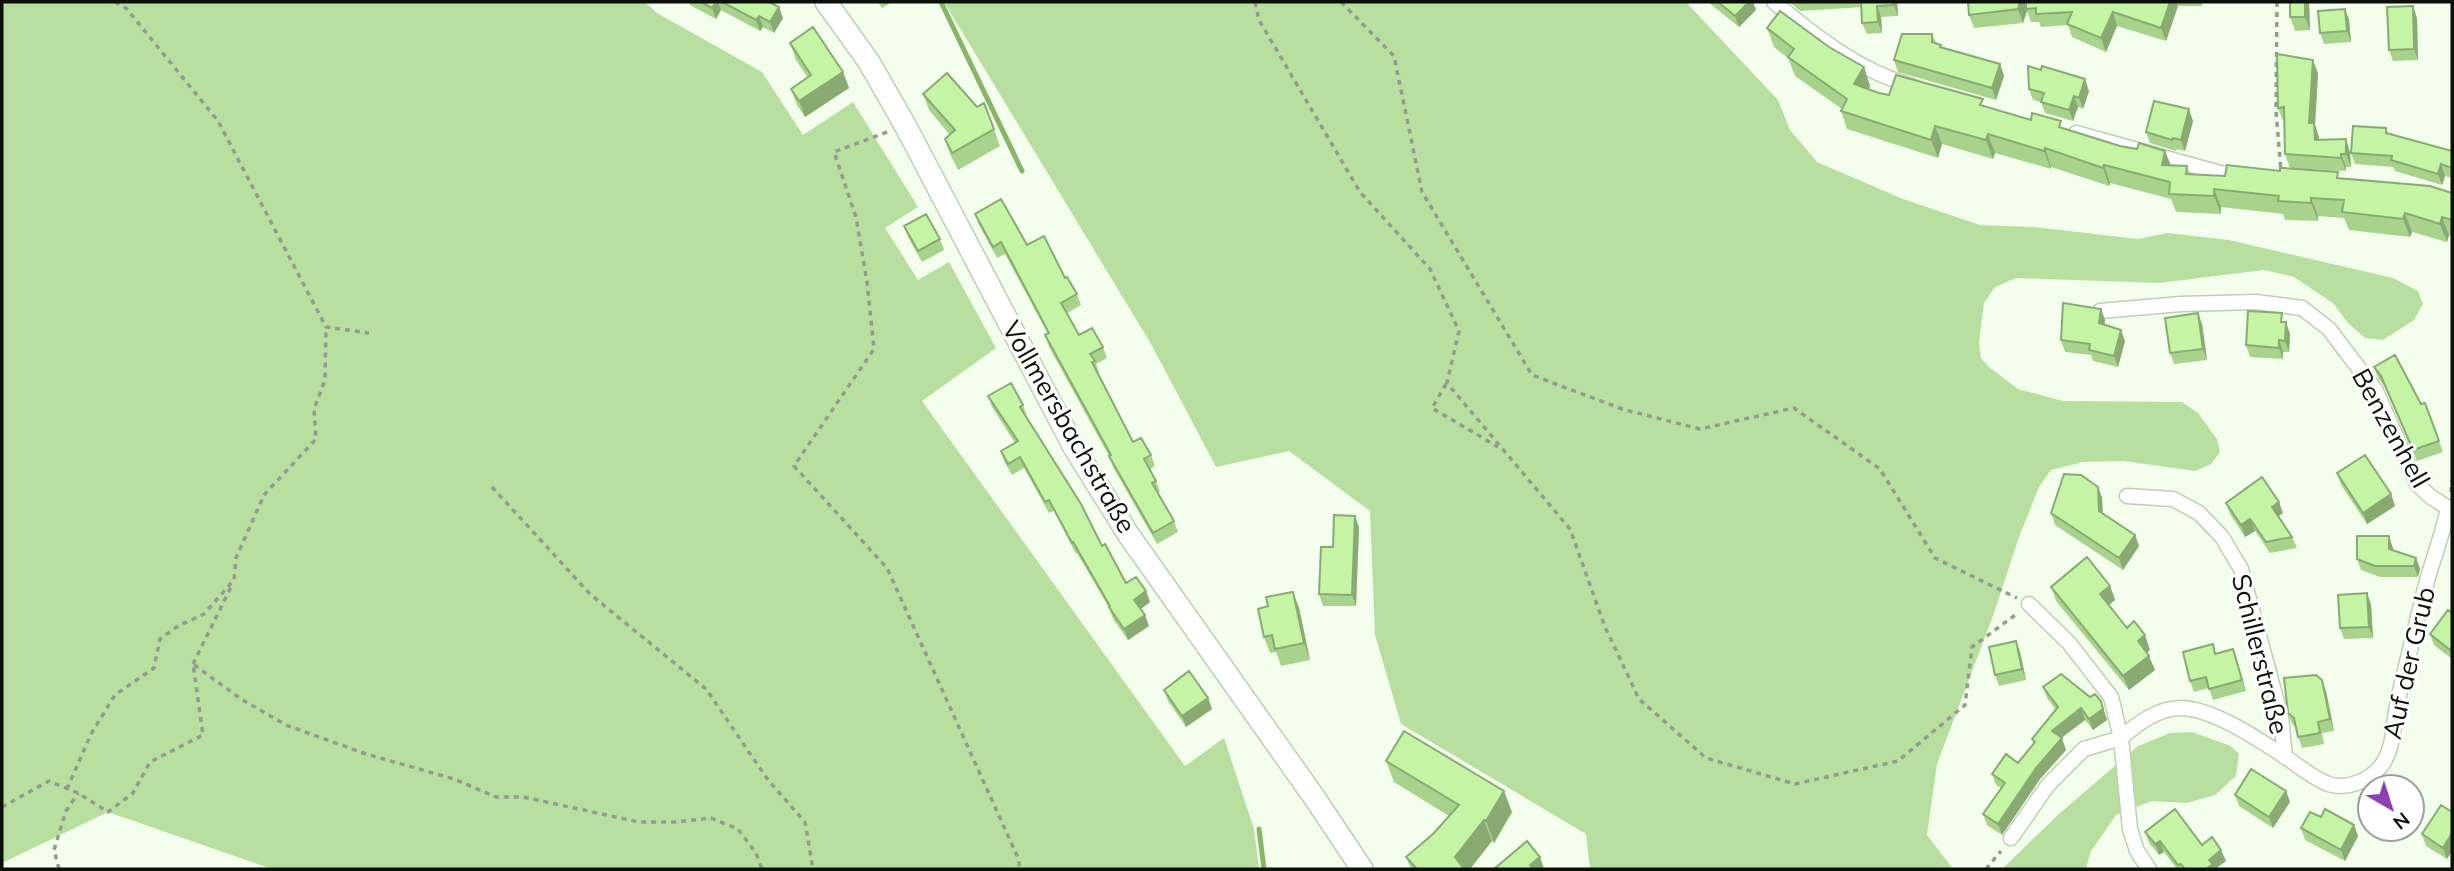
<svg xmlns="http://www.w3.org/2000/svg" width="2454" height="871" font-family="Mulish,sans-serif">
	<rect width="100%" height="100%" fill="#f4feed"/>
	<path fill="#b8df9f" d="M2,2h643l12,11 105,59 41,63 50,-33 65,105 -33,21 33,52 31,-18 47,86 -74,53 263,365 39,-28 30,91 5,40h-987l-164,-57 -106,51z
		M944,2h742l92,98 12,30 27,32 86,37 77,26 54,2 104,12 30,-6 61,7 164,38 25,13 5,13 -9,16 -31,20 -18,-2 -17,-15 -15,-20 -39,-26 -30,-7 -105,13 -143,-5 -21,9 -11,16 -5,39 2,16 8,9 29,22 45,12 119,1 16,11 19,26 3,13 -9,12 -16,7 -71,-10 -41,1 -32,8 -12,17 -20,50 -26,79 -56,148 -10,71 26,34h-363l-4,-35 -185,-110 -26,-89 -5,-124 -81,-60 -73,16 -65,-123z
		M2192,732l39,14 8,8 -3,22 -21,19 -28,8 -35,-2 -36,14 -25,36 -5,18h-84l58,-56 78,-67 32,-13z"/>
	<g fill="none" stroke-linecap="round" stroke-linejoin="round">
		<path stroke="#88b568" stroke-width="5" d="M941,2l81,169
			M1259,829l5,40"/>
		<defs>
			<path id="minor" d="M1774,2c42,35 85,69 138,84
				M2076,133l144,40 23,2
				M2100,311l81,-7 75,-2 46,6 27,21 47,62 41,93 14,13 17,11
				M2127,496l46,3 26,14 23,24 19,32 40,148 4,40
				M2011,838l37,-53 36,-36 37,-11 -10,-41 -42,-54 -40,-39
				M2149,869l-12,-18 -7,-22 -9,-91c17,-15 37,-30 61,-30 32,1 79,33 105,50 13,9 26,20 41,26 19,6 41,-3 53,-18 14,-18 12,-45 17,-66 8,-35 17,-70 25,-104 7,-30 19,-58 25,-88"/>
			<path id="secondary" d="M826,2l43,60 36,63 170,324 53,85 186,263 48,72"/>
		</defs>
		<use href="#minor" stroke="#becfb4" stroke-width="17"/>
		<use href="#secondary" stroke="#becfb4" stroke-width="24"/>
		<path stroke="#949c8f" stroke-width="3.5" stroke-dasharray="5 5" stroke-linecap="butt" d="M115,2l11,6 92,113 108,206 43,6
			M1255,2l4,18 101,172 70,77 29,62 -12,52 123,146 35,98 34,72 67,59 89,26 103,-23 67,-56 7,-58 46,-34
			M1341,2l53,54 28,136 110,183 90,34 78,20 94,-21 86,61 55,89 82,40
			M2277,2l-1,109 5,60
			M887,132l-53,20 22,65 11,65 7,67 -80,117 93,102 132,292v9
			M1446,384l-14,24 66,39
			M492,487l98,107 116,95 62,91 37,42 8,47
			M2451,492l1,-12
			M193,664l39,-79
			M67,789l24,-55 24,-39 39,-27 6,-29 18,-13 26,-12 30,-34 2,-22 28,-63 52,-56 -2,-30 11,-29 1,-53
			M2,807l47,-26 29,12 30,19 25,-19 17,-31 53,-27 -10,-71 48,35 45,26 80,29 88,25 42,18h27l116,25h37l35,-4 27,11 18,24 6,16
			M59,869l-5,-19 12,-39 12,-18
			M1986,869l15,-18"/>
		<use href="#minor" stroke="#fff" stroke-width="14"/>
		<use href="#secondary" stroke="#fff" stroke-width="21"/>
	</g>
	<path fill="#a9d28d" d="M689,2h82l12,16 -9,15 -11,-6 -3,4 -39,-21 -5,9 -26,-14z
		M878,2h14l-10,6z
		M1708,2h45l3,8 -17,17z
		M1791,2h106l1,14 -17,1 1,16 -15,1 -5,-11v-16l-62,4 -8,-7z
		M1968,2h234v4h-24l-12,35 -49,-15 -11,26 -34,-15 -4,-12 -27,2 -2,-5h-8l-4,-11 -4,12 -49,5 -5,-13z
		M2309,2l1,28 -15,1 -5,-14z
		M2345,9l4,11 2,22 -27,2 -4,-11z
		M2417,18l1,42 -25,1 -4,-11z
		M1767,28l62,19 35,20 6,19 -1,3 10,4 10,2 96,12 135,39 17,3 28,2 6,14 16,1 3,8 35,2 115,2 112,15v44l-3,-2 -2,7 -35,-10 -2,5 -61,-7 -5,-12 -26,-2v5l-33,-1 -2,-6 -62,-7v7l-45,-2 -5,-13 -61,-16 -1,3 -58,-19v2l-56,-16 -2,6 -51,-15 -4,14 -91,-29 -6,-18 1,-2 -47,-33 -7,-18 -14,-11z
		M1932,34l4,9 5,2 1,3 58,16 4,12 -8,24 -98,-28 -4,-12z
		M790,43l53,29 6,16 -44,29 -8,-12 -6,-16 17,-11 -12,-18z
		M2313,60l5,14 -3,51 4,15 27,-1 4,14 1,14h-5v4l-56,-3 -5,-14 -1,-33h-1l-5,-13z
		M2029,89l60,2 -6,18 -5,-2 -5,14 -28,-8 -4,-11 -8,-2z
		M923,94l71,35 6,17 -42,24 -7,-14 -6,-17 5,-4 -21,-25z
		M2193,121l-8,30 -8,-2 -1,2 -26,-8 -4,-11z
		M2386,128l2,5 64,18v27l-7,-2 -3,9 -47,-14 -2,-4 -38,-3 -4,-11z
		M975,214l52,31 38,33 12,16 4,11 -14,8 12,22 24,12 4,11 -11,6 3,8 -1,1 35,69 18,13 4,11 -5,3 6,12 4,11 -2,1 16,28 4,11 -21,12 -44,-77 -4,-11 -60,-109 -4,-12 3,-1 -43,-80 -8,4 -18,-33z
		M904,226l36,13 4,11 -22,12 -14,-25z
		M2101,309l4,11v5l20,16 -7,26 -25,-6 -2,-6 -26,-3 -4,-12z
		M2285,322l5,12 -1,18h-6v7l-33,-2 -4,-12z
		M2202,324l5,36 -33,4 -4,-11z
		M2374,367l47,37 4,-1 18,49 -26,9 -32,-74 -7,-9z
		M988,396l35,9 4,12 75,129 24,37 20,8 4,11 -9,7 4,6 4,11 -21,14 -15,-21 -4,-11 -32,-55 -1,1 -22,-43 -5,2 -25,-45 -12,7 -7,-12 -4,-12 14,-8 -23,-36z
		M2337,473l54,21 4,12 -28,18 -26,-39z
		M2098,487l4,11 1,15 32,22 4,11 -16,24 -68,-45 -4,-12z
		M2226,503l57,10 -5,3 14,21 5,11 -27,5 -15,-22 -10,6 -15,-23z
		M1359,527l-3,79h-33l-4,-12 14,-47z
		M2393,548v3l23,7 4,11 -2,8h-38l-19,-7 -4,-11z
		M2110,586l5,14 -6,5 18,23 23,22 -3,3 8,17 -26,20 -73,-89 -5,-14z
		M1293,592l6,16 11,52 -29,6 -5,-14 -6,1 -6,-16 4,-31z
		M2367,593l4,12 2,33 -29,1 -4,-11z
		M2452,613v46l-18,-14 -4,-11z
		M2016,641l4,11 6,28 -27,6 -4,-11z
		M2233,649l13,42 -33,9 -4,-12 -15,4 -4,-11 26,-27z
		M2043,687l47,10 11,4 6,19 -14,10 -8,-10 -24,18 5,12 -26,29 -38,56 -15,-10 -4,-11 18,-26 -5,-3 -4,-11 26,-11 16,-20 -2,-4 24,-29 -9,-12z
		M1164,690l44,8 4,11 -26,18 -18,-26z
		M2326,691l8,40 -12,2 2,11 -22,4 -7,-21 -3,-3 -4,-11z
		M1386,761l126,51 -18,31 -2,-2 -22,28h-59l-5,-12 27,-23 16,-18 -55,-34z
		M2286,791l4,11 -17,26 -34,-22 -4,-11z
		M2452,812v39l-5,8 -21,-13 -4,-12z
		M2321,817l33,8 4,11 -13,25 -40,-21 -4,-12z
		M2145,832l76,18 5,11 -11,8h-38l-13,-17 -5,3 -10,-12z"/>
	<path fill="#89ab73" d="M716,2h2l3,8 -5,9 -4,-11z
		M1749,2h4l3,8 -17,17 -4,-11z
		M1893,2h4l1,14 -4,-11z
		M2020,2h10l-4,7 1,2 -4,12 -5,-14z
		M2170,2h6l2,4 -12,35 -5,-13z
		M2305,2h4l1,28 -5,-13z
		M1877,6l4,11 1,16 -4,-11z
		M2413,6l4,12 1,42 -4,-11z
		M779,7l4,11 -9,15 -4,-11z
		M2345,9l4,11 2,22 -4,-11z
		M2113,12l4,14 -11,26 -5,-14z
		M759,16l4,11 -3,4 -4,-11z
		M2313,60l5,14 -3,51 4,12 1,16 -11,-30z
		M2000,64l4,12 -8,24 -4,-12z
		M1864,67l6,19 -9,16 -7,-18z
		M843,72l6,16 -44,29 -6,-16z
		M2085,79l4,12 -6,18 -4,-11z
		M2074,96l4,11 -5,14 -4,-11z
		M2189,109l4,12 -8,30 -4,-11z
		M1935,126l7,18 -4,14 -7,-18z
		M1988,134l7,19 -2,6 -7,-19z
		M2346,139l4,14 1,14 -5,-13z
		M2045,148l6,19v2l-7,-18z
		M2165,151l7,18 -10,-4z
		M2341,154l5,13v4l-5,-13z
		M2441,164l4,12 -3,9 -4,-11z
		M2104,165l6,18 -1,3 -6,-18z
		M2214,189l7,18v7l-7,-18z
		M2311,198l7,18v5l-7,-18z
		M2405,213l7,19 -2,5 -7,-18z
		M2442,217l7,18 -2,7 -7,-18z
		M2101,309l4,11 -2,14 -4,-11z
		M2198,313l4,11 5,36 -4,-11z
		M2286,322l4,12 -1,18 -4,-11z
		M2121,330l4,11 -7,26 -4,-11z
		M2279,340l4,12v7l-4,-11z
		M2098,487l4,11 1,24 -4,-11z
		M2391,494l4,12 -28,18 -4,-11z
		M2279,502l4,11 -7,5 -4,-11z
		M1355,516l4,11 -3,79 -4,-11z
		M2250,519l5,12 -10,6 -4,-12z
		M2135,535l4,11 -16,24 -4,-12z
		M2389,536l4,12v12l-4,-11z
		M2416,558l4,11 -2,8 -4,-11z
		M2110,586l5,14 -10,8 -5,-14z
		M1146,591l4,11 -12,9 -4,-11z
		M1293,592l6,16 11,52 -6,-17z
		M2367,593l4,12 2,33 -4,-11z
		M1145,615l4,11 -21,14 -4,-11z
		M2145,635l5,15 -7,6 -5,-15z
		M2016,641l4,11 6,28 -4,-11z
		M2233,649l4,11 9,31 -4,-11z
		M2149,656l6,14 -26,20 -6,-14z
		M2322,680l4,11 8,40 -4,-12z
		M1208,698l4,11 -26,18 -4,-11z
		M2101,701l6,19 -14,10 -4,-11z
		M2081,708l4,12 -29,22 -4,-11z
		M2062,738l4,12 -26,29 -38,56 -4,-11 38,-56z
		M1504,791l8,21 -18,31 -8,-22z
		M2286,791l4,11 -17,26 -4,-11z
		M1484,820l8,21 -22,28h-11l-4,-12z
		M2354,825l4,11 -13,25 -4,-11z
		M2452,833v18l-5,8 -4,-11z
		M2160,841l4,11 -5,3 -4,-11z
		M2221,850l5,11 -11,8h-9l3,-9z
		M1540,857l4,12h-12l-2,-4z"/>
	<path fill="#c4f4a4" stroke="#89ab73" stroke-width="2" d="M701,2h15l-4,6z
		M722,2h47l10,5 -9,15 -11,-6 -3,4z
		M1718,2h31l-14,14z
		M1861,2h32l1,3 -17,1 1,16 -16,1z
		M1968,2h52l-2,7 -49,6z
		M2026,2h144l-9,26 -48,-16 -12,26 -34,-14 5,-12 -36,2v-6l-10,1z
		M2290,2h15v15h-15z
		M2413,6l1,43 -25,1 -2,-43z
		M2345,9l2,22 -27,2 -2,-22z
		M1780,11l49,36 35,20 -10,17 25,9 10,2 7,-20 87,24 -3,6 51,15 1,-7 29,8 -2,6 61,19 17,3 2,-6 26,8 -3,14 25,1 -1,8 39,2 2,-11 53,6v-3h4l54,4 -1,6 93,8 22,7v27l-10,-3 -2,7 -35,-11 -2,6 -61,-7 2,-12 -33,-2v5l-33,-2 1,-5 -65,-7v7l-45,-2 1,-12 -66,-17 -1,3 -58,-20 -1,3 -56,-17 -2,6 -51,-14 -4,14 -90,-29 6,-12 -59,-42 6,-8 -27,-21z
		M813,27l30,45 -44,29 -8,-12 20,-14 -21,-32z
		M1902,34h30v8l9,3 -1,2 60,17 -8,24 -98,-28z
		M2277,54l36,6 -4,63h5l1,17 31,-1v15h-5v4l-56,-4 -1,-47 -6,1z
		M2028,66l13,4 1,-4 43,13 -6,19 -5,-2 -5,14 -28,-8 3,-9 -15,-4z
		M947,73l30,34 7,-4 10,26 -42,24 -7,-14 10,-9 -32,-36z
		M2154,101l35,8 -8,31 -8,-2 -1,2 -26,-8z
		M2353,126l33,2v5l66,18v17l-11,-4 -3,10 -47,-14 1,-4 -41,-3z
		M1001,199l26,46 17,-9 21,42 2,-1 10,17 -16,9 18,32 13,-7 11,19 -13,7 5,7 -3,1 41,80 8,-4 10,17 -7,4 12,22 -4,2 22,38 -21,12 -44,-77 2,-1 -66,-120 4,-2 -48,-91 -8,5 -18,-33z
		M926,214l14,25 -22,12 -14,-25z
		M2063,303l38,6 -2,14 22,7 -7,26 -25,-6 1,-6 -29,-4z
		M2248,311l34,2 -1,9h5l-1,19 -6,-1v8l-33,-3z
		M2198,313l5,36 -33,4 -5,-35z
		M2395,355l26,49 4,-1 14,38 -26,9 -32,-74 -7,-9z
		M1011,383l12,22 -3,2 61,97 21,42 3,-2 21,39 10,-6 10,14 -12,9 11,15 -21,14 -15,-22 1,-1 -37,-64 -1,1 -23,-43 -4,2 -25,-45 -12,7 -7,-13 17,-10 -30,-45z
		M2365,455l26,39 -28,19 -26,-40z
		M2064,474l17,1 17,12 1,24 36,24 -16,23 -68,-45z
		M2262,477l17,25 -7,5 20,30 -26,5 -16,-23 -9,6 -15,-22z
		M1334,515l21,1 -3,79 -33,-1 2,-47h12z
		M2357,536h32v13l27,9 -2,8h-39l-18,-7z
		M2087,557l23,29 -10,8 27,34 7,-7 11,14 -7,6 11,15 -26,20 -72,-89z
		M1293,592l11,51 -29,6 -3,-14 -8,2 -6,-28 10,-3 -2,-9z
		M2367,593l2,34 -29,1 -2,-33z
		M2448,610l4,3v34l-2,3 -20,-16z
		M2016,641l6,28 -27,6 -6,-28z
		M2213,644l2,10 18,-5 9,31 -33,9 -3,-12 -16,4 -7,-29z
		M1189,671l19,27 -26,18 -18,-26z
		M2061,674l29,23 5,-3 6,7 2,8 -14,10 -8,-11 -29,23 10,7 -26,30 -38,56 -15,-10 22,-31 -13,-9 14,-20 12,9 17,-21 -3,-3 26,-32 -15,-20z
		M2316,675l6,5 8,39 -12,3 2,11 -22,4 -4,-19 -6,-5 -4,-35z
		M1404,731l100,60 -18,30 -2,-1 -29,37 9,12h-47l-11,-12 27,-23 26,-29 -73,-44z
		M2251,769l35,22 -17,26 -34,-22z
		M2441,805l11,7v21l-9,15 -21,-14z
		M2175,809l27,36 10,-8 9,13 -12,10 4,4 -7,5h-21l-4,-5 -3,1 -18,-24 -5,3 -10,-12z
		M2325,809l29,16 -13,25 -40,-22 9,-16 11,5z
		M1527,841l13,16 -10,8 4,4h-40z"/>
	<g text-anchor="middle" stroke-width="6" stroke-linejoin="round" paint-order="stroke">
		<g font-size="26" fill="#0b1008" stroke="#fff">
			<text transform="translate(1069 427) rotate(60)" y="9">Vollmersbachstraße</text>
			<text transform="translate(2391 428) rotate(61)" y="9">Benzenhell</text>
			<text transform="translate(2260 654) rotate(76)" y="9">Schillerstraße</text>
			<text transform="translate(2409 663) rotate(-77)" y="9">Auf der Grub</text>
		</g>
	</g>
	<rect width="2454" height="871" fill="none" stroke="#0b1008" stroke-width="7"/>
	<g transform="translate(2391 808) rotate(141)"><circle r="33" fill="#ffffff" stroke="#9d9f9c" stroke-width="2"/>
	<path d="M0-5L12 26L0 18L-12 26Z" fill="#8d40b1"/>
	<text y="-10" font-size="19" font-weight="bold" text-anchor="middle" fill="#0b1008">N</text>
	</g>
</svg>
